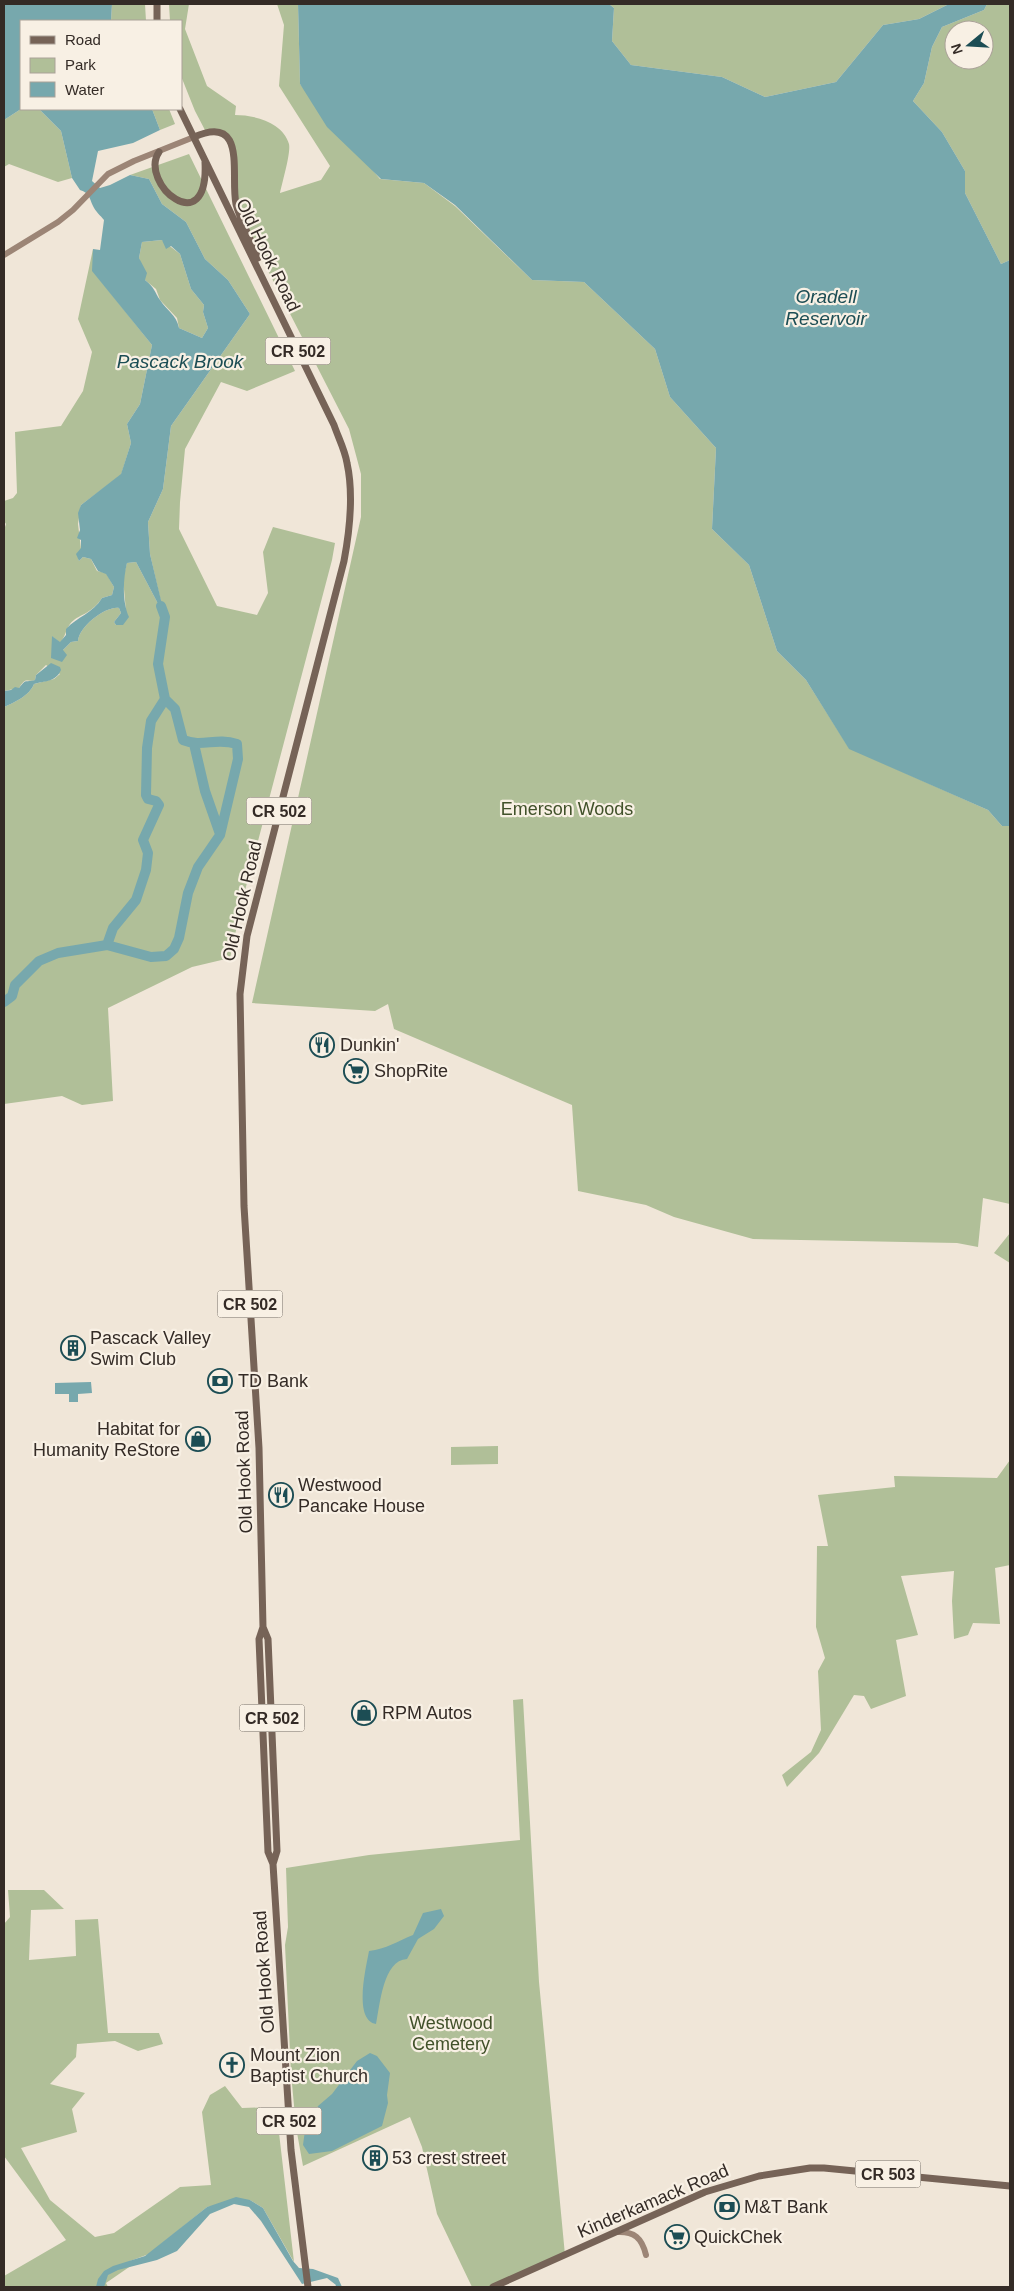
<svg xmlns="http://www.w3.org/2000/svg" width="1014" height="2291" font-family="Arial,sans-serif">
	<rect width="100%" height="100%" fill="#f0e6d8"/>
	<path fill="#b0bf98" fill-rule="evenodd" d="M112,4h33l1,17h-35z
		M169,4h20l-4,25 22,57 29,20 -1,9c19,0 48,7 54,29 2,9 -7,39 -9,49l41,-13 9,-14 -51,-80 5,-61 -7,-21h21l2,80 80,95 44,4 31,23 77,74 52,2 71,67 15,48 46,51 -4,81 37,36 28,86 29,29 43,68 139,62 14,16h8v378l-27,-6 -5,49 -21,-4 -204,-4 -79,-22 -28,-12 -68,-14 -6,-86 -178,-76 -6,-25 -13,7 -123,-8 109,-486v-43l-12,-45 -110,-215 -5,-61 -7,-15 -21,-6 -11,-21 -14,-35v-55h-11z
		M609,4h340l-30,15 -36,6 -47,57 -71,15 -43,-20 -91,-12 -19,-24 2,-33z
		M987,4h23v256l-9,4 -36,-71v-22l-23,-39 -29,-31 11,-18 8,-36 10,-20 42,-17zM954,30h30v30h-30z
		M21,109h18l22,22 11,47 -14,4 -49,-18 -5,3v-47z
		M152,109h17l6,15 -15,6z
		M189,154l106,217 -48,20 -26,-9 -36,67 -5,53 -1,27 38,77 40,9 11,-22 -5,-41 10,-25 62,16 -3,17 -89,338 -13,60 -38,9 -84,41 5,93 -31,4 -20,-9 -58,8v-397c10,-4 26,-12 30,-23l20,-5 6,-5 -14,-9 -10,10 -1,5c-10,3 -8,-4 -16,8l-15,3v-161l2,-6 -2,-3v-20l9,-3 4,-5 -2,-61 46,-6 22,-35 9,-39 -14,-33 15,-70v22l59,74 -12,59 -13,20 4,19 -10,32 -40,30 -3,19 3,25 -4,5 2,7 4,-4 8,2 6,12 9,2 8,14 -2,8 -10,3c-11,17 -24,16 -32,26 -4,6 -5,13 -10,19l-8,-7 11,14 8,-8 7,-1c1,-14 27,-35 41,-33l2,5 -7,9 2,3 10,-14 -3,-33 4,-15 9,-1 28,53 -14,-61 -2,-32 15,-33 8,-63 79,-112 -22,-34 -23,-21 -19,-37 -24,-18 -13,-25 -19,-4z
		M162,240l18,14 11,35 13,16 -1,7 5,16 -6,10 -23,-10 -2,-10 -17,-18 -4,-11 -11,-9 -6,-22 3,-16z
		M1010,1233v30l-16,-10z
		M498,1446v18l-47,1v-18z
		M1010,1460v105l-15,3 5,56 -27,-1 -5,12 -14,4 -2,-38 2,-30 -53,5 17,59 -22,5 10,56 -35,13 -7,-13 -10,-1 -35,58 -32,34 -5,-12 29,-23 10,-22 -3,-59 7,-13 -9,-31 1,-81h11l-10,-51 77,-8 -1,-11 103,2z
		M523,1699l16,283 26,273 -72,32h-21l-35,-73 -15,-67 -12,-30 -107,49 -7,-39 -5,-54 -6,-128 3,-18 -2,-59 83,-13 151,-15 -7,-140z
		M8,1890h36l20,19 -33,1 -2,50 47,-4 -1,-36 23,-1 10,114h51l4,11 -25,7 -23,-10 -38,3 -1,13 -26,27 35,9 -13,16 5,23 -56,16 29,52 45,37 19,-4 66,-46 31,-2 -9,-73 8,-17 15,-9 17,22 34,-1 18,155 -31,-54 -13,-8 -43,7 -58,47 -19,7 5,2 -29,20 2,4h-104v-11l62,-36 -62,-84v-232l6,-7z"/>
	<path fill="#77a8ad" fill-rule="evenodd" d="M4,4h108l-1,17h-90v88l-17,11z
		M298,4h311l5,4 -2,33 19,24 91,12 43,20 71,-15 47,-57 36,-6 30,-15h38l-3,6 -42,17 -10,20 -8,36 -11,18 29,31 23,39v22l36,71 9,-4v566h-8l-14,-16 -139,-61 -43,-69 -29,-29 -28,-86 -37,-36 4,-81 -46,-51 -15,-48 -71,-67 -52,-2 -77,-75 -31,-22 -43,-4 -54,-52 -27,-43z
		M39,109h113l8,21 -27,13 -35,8 -6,30 8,7 10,-3 20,-10 19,4 13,25 24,18 19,37 23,21 22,34 -79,112 -8,63 -15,33 2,32 15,63 -29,-55 -9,1c-4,16 -5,39 2,54l-6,8h-7l-2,-3 7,-9 -2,-5c-14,-2 -40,19 -41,33l-7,1 -8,8 4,5 -5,7 -11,-4 1,-22 8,6 6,-7v-6c11,-12 27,-16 36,-31l10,-3 2,-8 -8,-13 -8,-3 -7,-12 -8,-2 -4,4 -3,-7 5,-6v-8l-4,-2 3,-8 -2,-17 3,-8 40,-31 10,-31 -4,-19 13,-20 12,-59 -60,-74 1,-22 7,1 4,-30c-3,-4 -9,-9 -11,-14 -4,-8 -3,-13 -13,-16l-8,-12 -11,-47zM162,240l4,9 5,-3 9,8 11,35 13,16 -1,7 5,16 -6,10 -23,-10c-3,-14 -12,-17 -19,-28 -6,-9 -5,-12 -15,-20l2,-7 -8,-15 3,-16z
		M51,663l9,4 1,3c-5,12 -17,11 -27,14 -4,11 -20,19 -30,23v-16l7,-1 4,-3 4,1c8,-10 5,-5 16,-8l1,-5z
		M91,1382l1,11 -14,1v8h-9v-8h-14v-11z
		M441,1909l3,7 -10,13 -16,10 -11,20c-24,1 -27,46 -31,65 -23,-4 -10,-56 -7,-73 17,-2 29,-10 44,-16l10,-22z
		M370,2053l7,3 13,17 -3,22 1,8 -6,23 -50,25 -23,3 -6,-9 3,-22 4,-2 8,-15 14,-12 25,-33z
		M236,2197l14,3 13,8 30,53 6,7 14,1 25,9 4,9h-7l1,-2 -9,-7 -25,6 -41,-63 -12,-14 -15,-3 -24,10 -33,37 -20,9 -39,10 -10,5 -4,12h-8l2,-8 6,-8 9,-5 32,-10 62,-49z"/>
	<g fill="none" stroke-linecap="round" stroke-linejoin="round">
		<path stroke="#77a8ad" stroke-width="10" d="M194,744l11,47 15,43
			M107,945l6,-17 23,-28 10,-30 2,-17 -5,-13 16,-35 -3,-4 -8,-2 -2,-4 1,-47 4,-27 14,-22
			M4,1002l8,-6 3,-11 24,-24 19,-8 49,-8 44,12 15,-1 8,-7 5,-11 9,-45 10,-26 22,-32 18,-76 -1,-15c-22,-7 -34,4 -54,-4l-8,-31 -10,-10 -7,-35 7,-47 -4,-11"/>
		<path stroke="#9c8576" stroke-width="6" d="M4,255l54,-33 15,-12 35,-36 26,-13 60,-24
			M617,2232c17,-1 25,6 29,23"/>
		<path stroke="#766357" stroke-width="7" d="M157,4v17
			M180,109l154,316c4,12 11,25 13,38 7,32 3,66 -3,98l-97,375 -7,58 4,212 15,242 4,179 5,12 9,212 -4,13
			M194,137c54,-24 36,39 42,67 5,19 16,36 22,54
			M159,152c-21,31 50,91 46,10
			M263,1627l-4,12 9,213 5,12 18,286 17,137
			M493,2287l212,-95 54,-16 51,-8h14l186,18"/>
	</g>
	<defs>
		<symbol id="restaurant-ring" viewBox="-11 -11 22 22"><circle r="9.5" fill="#f8f0e4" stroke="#1c4d54" stroke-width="1.5"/><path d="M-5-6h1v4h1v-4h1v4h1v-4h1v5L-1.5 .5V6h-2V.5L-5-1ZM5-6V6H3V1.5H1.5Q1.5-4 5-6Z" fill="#1c4d54"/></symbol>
		<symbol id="supermarket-ring" viewBox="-11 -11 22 22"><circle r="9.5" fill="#f8f0e4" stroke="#1c4d54" stroke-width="1.5"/><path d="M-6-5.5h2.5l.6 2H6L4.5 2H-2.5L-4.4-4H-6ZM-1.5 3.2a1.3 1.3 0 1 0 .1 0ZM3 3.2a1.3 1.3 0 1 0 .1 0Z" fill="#1c4d54"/></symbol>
		<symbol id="building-ring" viewBox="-11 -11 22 22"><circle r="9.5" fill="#f8f0e4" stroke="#1c4d54" stroke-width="1.5"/><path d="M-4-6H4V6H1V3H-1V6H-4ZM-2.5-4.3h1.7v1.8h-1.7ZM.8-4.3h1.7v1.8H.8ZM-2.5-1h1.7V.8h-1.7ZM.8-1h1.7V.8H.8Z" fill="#1c4d54"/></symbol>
		<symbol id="bank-ring" viewBox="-11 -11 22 22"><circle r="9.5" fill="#f8f0e4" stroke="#1c4d54" stroke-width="1.5"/><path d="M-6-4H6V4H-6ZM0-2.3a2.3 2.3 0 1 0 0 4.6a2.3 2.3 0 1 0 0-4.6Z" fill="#1c4d54"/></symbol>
		<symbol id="shop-ring" viewBox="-11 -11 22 22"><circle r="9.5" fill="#f8f0e4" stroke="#1c4d54" stroke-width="1.5"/><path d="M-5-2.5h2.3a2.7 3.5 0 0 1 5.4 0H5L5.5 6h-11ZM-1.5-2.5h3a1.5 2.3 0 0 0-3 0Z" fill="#1c4d54"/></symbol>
		<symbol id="church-ring" viewBox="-11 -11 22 22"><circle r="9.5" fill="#f8f0e4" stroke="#1c4d54" stroke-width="1.5"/><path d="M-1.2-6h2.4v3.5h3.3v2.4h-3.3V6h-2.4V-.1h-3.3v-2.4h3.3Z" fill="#1c4d54"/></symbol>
	</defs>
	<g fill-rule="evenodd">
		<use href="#restaurant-ring" x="308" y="1031" width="28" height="28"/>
		<use href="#supermarket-ring" x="342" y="1057" width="28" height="28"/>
		<use href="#building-ring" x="59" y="1334" width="28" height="28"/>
		<use href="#bank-ring" x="206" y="1367" width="28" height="28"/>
		<use href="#shop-ring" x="184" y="1425" width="28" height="28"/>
		<use href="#restaurant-ring" x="267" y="1481" width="28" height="28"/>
		<use href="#shop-ring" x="350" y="1699" width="28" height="28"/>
		<use href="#church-ring" x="218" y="2051" width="28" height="28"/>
		<use href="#building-ring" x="361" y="2144" width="28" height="28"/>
		<use href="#bank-ring" x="713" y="2193" width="28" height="28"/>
		<use href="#supermarket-ring" x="663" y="2223" width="28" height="28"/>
	</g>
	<g text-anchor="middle" stroke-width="4.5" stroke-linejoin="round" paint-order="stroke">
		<g fill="#f8f0e4" stroke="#6f665f" stroke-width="1">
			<rect x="265.5" y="337.5" width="65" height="27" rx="4"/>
			<rect x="246.5" y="797.5" width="65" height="27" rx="4"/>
			<rect x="217.5" y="1290.5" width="65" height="27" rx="4"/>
			<rect x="239.5" y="1704.5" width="65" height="27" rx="4"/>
			<rect x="256.5" y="2107.5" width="65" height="27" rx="4"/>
			<rect x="855.5" y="2160.5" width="65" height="27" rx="4"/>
		</g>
		<g font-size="16" font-weight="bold" fill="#342b26">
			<text x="298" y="357">CR 502</text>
			<text x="279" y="817">CR 502</text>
			<text x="250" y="1310">CR 502</text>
			<text x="272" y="1724">CR 502</text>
			<text x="289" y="2127">CR 502</text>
			<text x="888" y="2180">CR 503</text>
		</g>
		<g font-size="18" fill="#342b26" stroke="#f8f0e4">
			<text transform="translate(268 255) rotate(64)" y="6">Old Hook Road</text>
			<text transform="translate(242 901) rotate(-77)" y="6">Old Hook Road</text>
			<text transform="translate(244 1472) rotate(-92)" y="6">Old Hook Road</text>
			<text transform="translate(264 1972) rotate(-94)" y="6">Old Hook Road</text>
			<text transform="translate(653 2201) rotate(-23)" y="6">Kinderkamack Road</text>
		</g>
		<g font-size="18" fill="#41512a" stroke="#f8f0e4">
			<text x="567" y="815">Emerson Woods</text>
			<text x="451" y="2029">Westwood<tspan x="451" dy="21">Cemetery</tspan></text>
		</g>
		<g font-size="18" fill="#342b26" stroke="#f8f0e4" text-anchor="start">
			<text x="340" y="1051">Dunkin'</text>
			<text x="374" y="1077">ShopRite</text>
			<text x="90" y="1344">Pascack Valley<tspan x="90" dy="21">Swim Club</tspan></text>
			<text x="238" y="1387">TD Bank</text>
			<text x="180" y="1435" text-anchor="end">Habitat for<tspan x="180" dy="21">Humanity ReStore</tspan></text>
			<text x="298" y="1491">Westwood<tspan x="298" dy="21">Pancake House</tspan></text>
			<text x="382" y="1719">RPM Autos</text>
			<text x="250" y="2061">Mount Zion<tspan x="250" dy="21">Baptist Church</tspan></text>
			<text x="392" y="2164">53 crest street</text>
			<text x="744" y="2213">M&amp;T Bank</text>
			<text x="694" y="2243">QuickChek</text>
		</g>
		<g font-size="19" font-style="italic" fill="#1c4d54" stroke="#f8f0e4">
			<text x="826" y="303">Oradell<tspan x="826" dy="22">Reservoir</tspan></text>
			<text x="180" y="368">Pascack Brook</text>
		</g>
	</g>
	<rect width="1014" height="2291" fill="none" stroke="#342b26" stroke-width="10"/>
	<rect x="20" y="20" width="162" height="90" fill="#f8f0e4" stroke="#aaa198"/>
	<rect x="30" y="36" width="25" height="8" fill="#766357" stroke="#aaa198"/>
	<text x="65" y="45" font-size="15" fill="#342b26">Road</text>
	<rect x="30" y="58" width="25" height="15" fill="#b0bf98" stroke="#aaa198"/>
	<text x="65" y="70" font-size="15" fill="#342b26">Park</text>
	<rect x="30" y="82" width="25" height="15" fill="#77a8ad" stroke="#aaa198"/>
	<text x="65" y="95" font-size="15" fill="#342b26">Water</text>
	<g transform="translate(969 45) rotate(252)"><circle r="24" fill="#f8f0e4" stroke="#aaa198"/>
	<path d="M0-4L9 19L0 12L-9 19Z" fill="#1c4d54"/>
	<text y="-8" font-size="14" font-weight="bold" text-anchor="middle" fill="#342b26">N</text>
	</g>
</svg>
